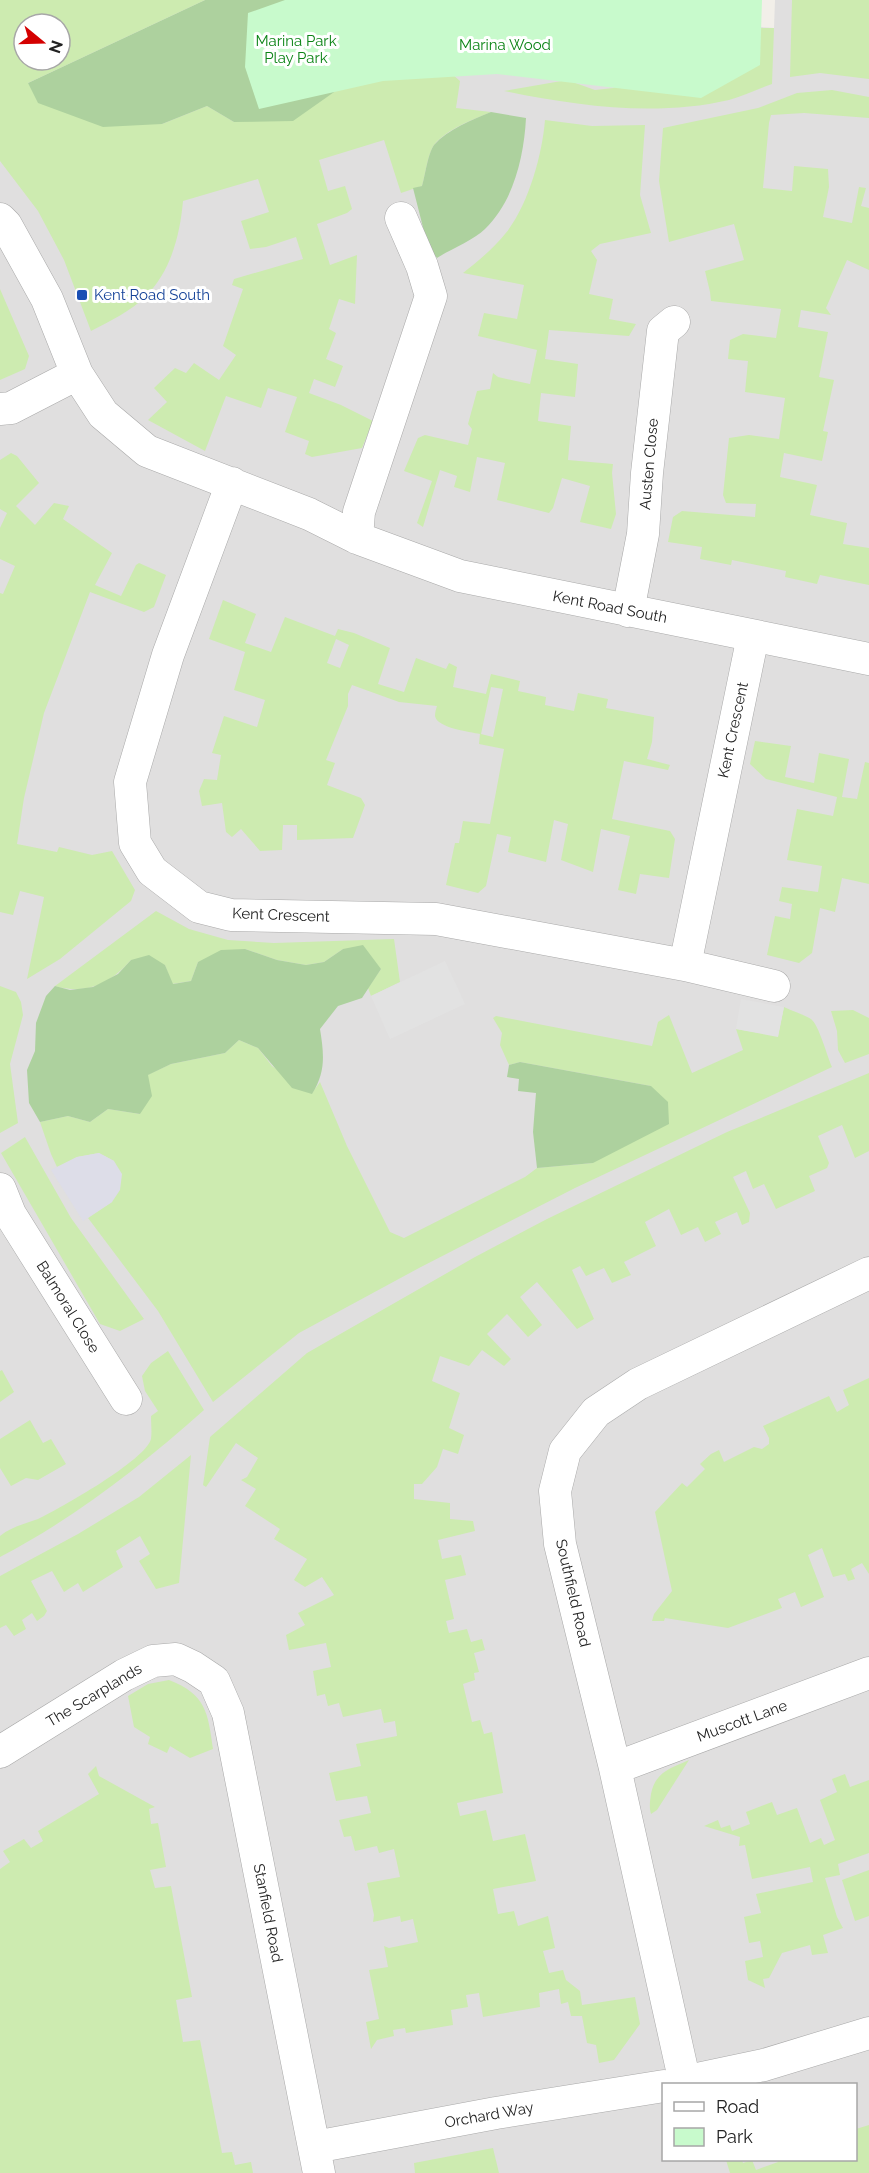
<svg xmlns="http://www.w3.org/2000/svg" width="869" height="2173" font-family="Raleway,sans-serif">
	<rect width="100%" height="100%" fill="#f2efe9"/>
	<path fill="#e0dfdf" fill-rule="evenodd" d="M386,0l388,28 1,-28h94v2173h-869v-2077zM664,2084h192v76h-192z"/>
	<path fill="#cdebb0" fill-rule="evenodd" d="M0,0h205l-177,83 134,41 45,-18 27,16 152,-122 50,60 24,21 -4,27 35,4c-19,8 -44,17 -57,33 -6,8 -9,31 -12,41l-21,7 -17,-53 -65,20 9,31 17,-5 7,23 -5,4 -30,11 13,41 27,-10 -2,49 -16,-5 -10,30 7,4 -10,26 17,7 -8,21 -21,-8 -5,14 32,12 32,16 -11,27 -50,9 -7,-3 4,-13 -24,-9 12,-35 -29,-9 -7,20 -35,-12 -21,55 -57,-31 19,-18 -13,-14 21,-20 11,5 8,-10 25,17 17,-25 -13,-9 20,-57 -11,-4 2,-6 69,-20 -7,-22 -30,10 -16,2 -9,-28 28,-9 -11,-33 -75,22c-3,34 -12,70 -37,95 -15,15 -36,25 -55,35l-27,-71 -26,-49 -38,-50zM24,24h36v36h-36z
		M792,0h77v79l-49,-6 -30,4z
		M761,28h13l-2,56c-14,5 -29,12 -43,16 -73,17 -153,6 -225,-9l63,-11 28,10 18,-2z
		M832,90l37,7v21l-65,-5 -33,2 -2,8 -6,65 29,3 2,-25 34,3 1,18 -6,30 29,6 7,-36 7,1 -5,18 8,2v62l-22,-10 -21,48 5,7 -30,-5 -3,17 30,5 -9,45 15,3 -11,51 5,1 -6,29 -38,-8 -4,24 37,8 -7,30 37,8 -4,21 26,4v37l-49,-10 -3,9 -32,-7 1,-6 -54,-11 -1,5 -31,-6 2,-12 -34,-5 5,-25 9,-6 73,6 1,-13 -30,-1 -3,-8 6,-57 20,-3 30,4 6,-41 -40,-6 3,-31 -20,-2 2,-19 13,-6 33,4 5,-29 -70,-8 -1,-9 -5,-21 39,-11 -10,-36 -65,18 -10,-61 4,-53 95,-20 39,-15z
		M545,120l47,6 53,-1 -5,70 11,38 -51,11 -9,7 6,9 -8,34 24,5 -4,20 27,5 -7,12 -80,-6 -4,29 33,5 -3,33 -34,-4 -3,28 33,5 -3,34 45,4 -1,9 4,41 -5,15 -31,-7 10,-36 -28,-8 -9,30 -4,5 -52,-13 8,-37 -28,-6 -7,35 -16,-5 3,-11 -17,-6 -17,57 -6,-4 15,-42 -28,-10 14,-33 7,-3 43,10 4,-16 -4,-5 9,-33 13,-2 3,-16 5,4 32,7 7,-34 -59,-14 6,-23 33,6 7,-34 -61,-12c13,-10 32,-26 42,-39 23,-28 37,-78 40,-114z
		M0,289l29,67 -4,13 -25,11z
		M11,453l6,3 22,27 -23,23 19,19 19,-22 15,3 -6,13 49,34 -17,32 26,11 15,-31 3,-2 27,12 -12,32 -10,5 -54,-20 -46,121 -20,85 -7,46 40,8 2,-5 33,8 20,-4 23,39 -4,11 -71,58 -33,20 17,-82 -24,-6 -7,24 -13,-3v-319l3,1 12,-28 -15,-7v-31l7,-15 -7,-4v-49z
		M223,600l33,14 -11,29 26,9 14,-35 50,19 3,-7 16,4 36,15 -12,36 26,8 12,-34 30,11 3,-6 8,4 -4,20 33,7 5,-20 29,7 -2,10 28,6 -1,8 29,6 4,-18 30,6 -2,9 48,9 -2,25 -5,17 23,6 -2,5 -44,-9 -12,58 58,12 5,8 -6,39 -29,-4 -4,20 -18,-4 12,-54 -29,-7 -8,43 -32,-12 7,-36 -14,-4 -8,42 -38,-10 3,-15 -14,-3 -11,52 -8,7 -32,-8 9,-42h4l4,-22 27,3 14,-75 -25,-5 1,-10c-10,-2 -43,-6 -45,-18 0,-4 1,-7 2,-10l-38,-4 -47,-17 -4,9v12l-22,54 9,3 -8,22 34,13 4,7 -12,33 -56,2v-15h-14l-1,25 -22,1 -19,-22 -9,8 -6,-5 -4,-29 -20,3 -3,-15 5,-12 13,1 4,-25 -9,-2 12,-37 33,11 8,-27 -31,-10 11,-38 -36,-13zM336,639l13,6 -9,23 -13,-5zM491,687l12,2 -10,48 -12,-3z
		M755,741l36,5 -6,31 29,6 5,-30 30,6 -7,38 15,2 8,-37 4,1v121l-27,-6 -7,34 -15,-4 -8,45 -13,10 -32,-8 8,-39 15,3 2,-15 -13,-3 3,-14 36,5 4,-26 -35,-6 10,-51 36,7 4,-19 -71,-18 -16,-15z
		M156,911l33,18 39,11 46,3 120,-4 6,43 -29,14 -3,-8 13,-19 -38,-20 -19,13 -18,3 -29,-5 -32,-11 -47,13 -7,19 -19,3 -7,-19 -34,-5c-21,24 -45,35 -76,26z
		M0,986l16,6 5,10 2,13 -13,49 8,59 -18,10z
		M784,1007c8,4 19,7 27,12 8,6 16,37 21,48l-257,121 -156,80 -120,65 -86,69 -55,-91 -70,-93 24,-16 2,-41 -15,-8 -22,4 -20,10 -6,-13 -11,-32 28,-6 22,6 18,-13 32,5 7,-39 24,-11 54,-11 14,-13 19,8 14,18 40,27 8,-11 27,64 43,86 14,6 121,-61 12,-9 56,-5 58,-77 -131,-24 -11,3 -9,-20 2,-12 -9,-15 3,-2 156,30 6,-24 11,-7 23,58 51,-23 -7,-21 42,7z
		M853,1010l16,8v36l-24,9 -7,-13 -1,-19 -6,-20z
		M869,1073v78l-14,7 -13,-33 -24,11 11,27 -2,5 -18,8 6,15 -39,18 -12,-25 -11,5 -7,-18 -13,6 17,36 -1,9 -7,3 -5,-13 -22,10 6,12 -16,8 -7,-15 -17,8 -12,-26 -24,13 11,24 -32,16 7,13 -19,8 -8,-15 -18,8 -6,-10 -8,4 22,49 -17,10 -40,-47 -17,15 22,28 -14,12 -21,-23 -20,20 24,25 -7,7 -22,-16 -13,16 -29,-10 -8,25 28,12 -11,35 15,7 -6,19 -15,-5 -6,18 -15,17h-8v15l36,4v16l23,2 2,10 -37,9 4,19 19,-4 5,20 -21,5 9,39 -8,2 3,12 18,-4 4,13 11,-3 3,11 -11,3 5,19 -5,1 1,7 -12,4 9,38 8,-2 4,14 8,-2 11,61 -46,10 3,13 26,-6 7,31 32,-7 11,47 -43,8 5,25 16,-3 4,15 30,-10 7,32 -12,3 6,22 14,-3 3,10 14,11 2,14 53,-8 5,27 -26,36 -15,3 -3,-18 -9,-2 -5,-27h-11l-3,-14 -7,2 -2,-15 -20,4 1,14 -57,10 -4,-24 -13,2 2,12 -17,3 2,15 -47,8 -1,-5 -12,2 1,6 -17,4 -6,9 -5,-27 13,-3 -10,-49 19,-3 -4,-21 5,2 29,-6 -5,-23 -12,3 -1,-6 -27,6 1,-7 -7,-32 33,-6 -6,-28 -15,4 -2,-7 -22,5 -4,-15 -7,1 -5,-17 32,-7 -4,-17 -31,5 -7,-28 32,-7 -5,-22 41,-8 -2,-15 -11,2 -3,-14 -38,8 -4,-14 -11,3 -3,-12 -8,2 -4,-25 18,-4 -5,-24 -37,7 -3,-15 19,-10 -7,-12 36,-18 -12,-18 -17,10 -11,-7 13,-21 -33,-20 6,-10 -35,-23 11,-17 -15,-9 6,-3 11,-19 -22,-15 -30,44 -3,-2 7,-48 97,-84 168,-96 72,-38 180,-87z
		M25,1137l46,81 73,101 -24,12 -20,-7 -99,-171z
		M168,1351l36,59c-63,56 -129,108 -204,147v-21c11,-9 24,-12 38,-17 21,-10 108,-59 113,-80 1,-7 0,-16 0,-23l7,-5 -13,-20 -3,-15 9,-13z
		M2,1370l12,22 -14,10v-31z
		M869,1378v196l-7,-11 -11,6 4,10 -7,2 -3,-7 -12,3 -11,-29 -14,7 16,42 -23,10 -6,-15 -17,7 4,9 -54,20 -63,-10 -1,3h-12l2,-7 18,-23 -17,-79 27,-29 5,4 18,-18 -5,-5 11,-10 8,-4 5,12 30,-15 8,2 7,-5v-6l-6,-12 66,-30 8,16 12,-7 -6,-15z
		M30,1420l13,23 8,-4 15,25 -28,16 -12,-2 -15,8 -11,-18v-29z
		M191,1455l-12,128 -23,6 -17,-28 11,-7 -10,-18 -24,15 7,16 -40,25 -5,-9 -14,9 -12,-21 -21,10 16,30 -3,5 -7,5 -5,-8 -10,7 4,9 -12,7 -8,-11 -6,3v-52l78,-42 61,-37z
		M169,1680c37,14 39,33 44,69l-23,9 -20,-12 -3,7 -19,-9 2,-7 -16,-10 -6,-31 20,-12z
		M689,1760l-32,50 -6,4c-2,-7 -1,-13 0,-20 4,-22 20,-26 38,-34z
		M96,1766l3,10 56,31 -6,2 2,15 7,-1 8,44 -16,3 5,18 16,-2 21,111 -16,3 7,42 17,-2 22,113 10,-1 3,13 16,-3 2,11h-253v-304l10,-7 -7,-11 21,-12 7,9 12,-7 -5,-10 61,-37 -11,-20z
		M845,1774l5,13 19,-7v73l-31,11 2,11 -15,3 12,39 6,11 -20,7 5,18 -16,2 -2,-10 -28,8 -13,25 -6,1 2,9 -17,-8 -3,-19 18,-4 -3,-16 -11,2 -5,-26 17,-4 -5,-19 57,-12 -3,-15 -58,12 -7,-34 -6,1 1,-9 -36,-11 14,-6 3,8 9,-3 2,6 18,-7 -4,-12 26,-10 5,13 20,-7 13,35 11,-5 3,7 11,-5 -15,-40 17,-8 -5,-13z
		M869,1870v46l-14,5 -13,-41z
		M869,2125v48h-139l-4,-13h16l1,3 9,-3 4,10 22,-8 -1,-2h79v-31z
		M493,2148l6,25h-84l-1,-10z"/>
	<path fill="#add19e" d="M205,0h181l-49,90 -44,31 -59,1 -27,-16 -45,18 -59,3 -65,-24 -10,-20z
		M491,112l35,6c-2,38 -12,83 -41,111 -11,11 -34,20 -48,29l-9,-11 -15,-59 9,-2c3,-10 6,-33 12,-41 14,-16 38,-25 57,-33z
		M363,945l18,24 -19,29 -24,8 -18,23c4,25 6,43 -8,65l-20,-6 -34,-40 -19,-8 -14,13 -54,11 -23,11 4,21 -12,18 -32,-5 -18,13 -22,-6 -28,6 -11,-19 -2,-33 8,-19 1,-28 10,-27 9,-10 15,4 23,-3 25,-13 13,-14 18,-5 16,10 8,19 18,-3 7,-19 23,-12 24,-1 32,11 29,5 18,-3 19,-13z
		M520,1062l131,24 17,16 1,22 -76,39 -56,5 -4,-36 3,-39 -18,-2 1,-12 -12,-2 2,-12z"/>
	<path fill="#c8facc" d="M285,0h477l-2,65 -59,33 -204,-24 -114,7 -124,28 -14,-42 3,-54z"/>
	<path fill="#e2e2e2" d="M445,961l20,43 -75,35 -19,-43z
		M741,999l43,8 -6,30 -42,-8z"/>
	<path fill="#dddde8" d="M99,1153l15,8 8,13 -2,16 -8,12 -29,19 -32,-51 26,-13z"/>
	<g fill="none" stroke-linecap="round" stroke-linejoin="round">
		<defs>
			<path id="minor" d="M0,219l6,6 41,74 30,75 26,40 44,37 162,63 48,24 103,38 409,83
				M0,409l11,-1 66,-34
				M232,483l-64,172 -38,127 5,61 17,28 47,36 32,8 205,4 249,46 89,21
				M357,538l2,-26 72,-216 -9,-30 -21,-48
				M628,611l15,-77 4,-61 16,-142 11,-9
				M685,965l68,-329
				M0,1189l10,25 116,185
				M0,1752l124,-77 29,-14 23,-2 17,8 21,14 14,32 91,460
				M615,1768l254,-95
				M685,2083l-70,-315 -55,-224 -5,-53 10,-40 31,-39 42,-28 231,-111
				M674,2084l90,-19 105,-32
				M315,2147l181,-34 168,-27"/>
		</defs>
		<use href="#minor" stroke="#a9a9a9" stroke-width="33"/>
		<use href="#minor" stroke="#fff" stroke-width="32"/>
	</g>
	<rect fill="#1a4fb4" stroke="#fff" stroke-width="2" x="76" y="289" width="12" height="12" rx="3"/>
	<g text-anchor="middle" stroke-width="6" stroke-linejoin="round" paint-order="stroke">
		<g font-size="15" fill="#0c8416" stroke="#fff">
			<text x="296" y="46">Marina Park<tspan x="296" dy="17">Play Park</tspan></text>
			<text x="505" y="50">Marina Wood</text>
		</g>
		<g font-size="15" fill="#164399" stroke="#fff" text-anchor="start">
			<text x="94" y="300">Kent Road South</text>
		</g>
		<g font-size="15" fill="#222" stroke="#fff">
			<text transform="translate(649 464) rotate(-85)" y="5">Austen Close</text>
			<text transform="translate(610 607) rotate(11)" y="5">Kent Road South</text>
			<text transform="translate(733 730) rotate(-78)" y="5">Kent Crescent</text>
			<text transform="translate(281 915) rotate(2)" y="5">Kent Crescent</text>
			<text transform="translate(68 1307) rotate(58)" y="5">Balmoral Close</text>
			<text transform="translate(573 1593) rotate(77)" y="5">Southfield Road</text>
			<text transform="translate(94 1695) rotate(-31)" y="5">The Scarplands</text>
			<text transform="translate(742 1721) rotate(-20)" y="5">Muscott Lane</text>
			<text transform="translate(268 1913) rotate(79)" y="5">Stanfield Road</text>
			<text transform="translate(489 2115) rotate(-10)" y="5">Orchard Way</text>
		</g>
	</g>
	<rect x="662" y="2083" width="195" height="78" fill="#ffffff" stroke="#a7a7a7" stroke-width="1.5"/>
	<rect x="674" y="2102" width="30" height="9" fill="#ffffff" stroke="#a7a7a7" stroke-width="1.5"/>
	<text x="716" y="2113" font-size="18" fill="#222222">Road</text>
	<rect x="674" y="2128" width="30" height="18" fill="#c8facc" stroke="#a7a7a7" stroke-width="1.5"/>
	<text x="716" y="2143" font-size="18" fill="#222222">Park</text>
	<g transform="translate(42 42) rotate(109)"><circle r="28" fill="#ffffff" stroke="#a7a7a7" stroke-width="1.5"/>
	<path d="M0-4.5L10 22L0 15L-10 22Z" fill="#d40000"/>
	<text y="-9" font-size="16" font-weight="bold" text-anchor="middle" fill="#222222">N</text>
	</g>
</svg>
